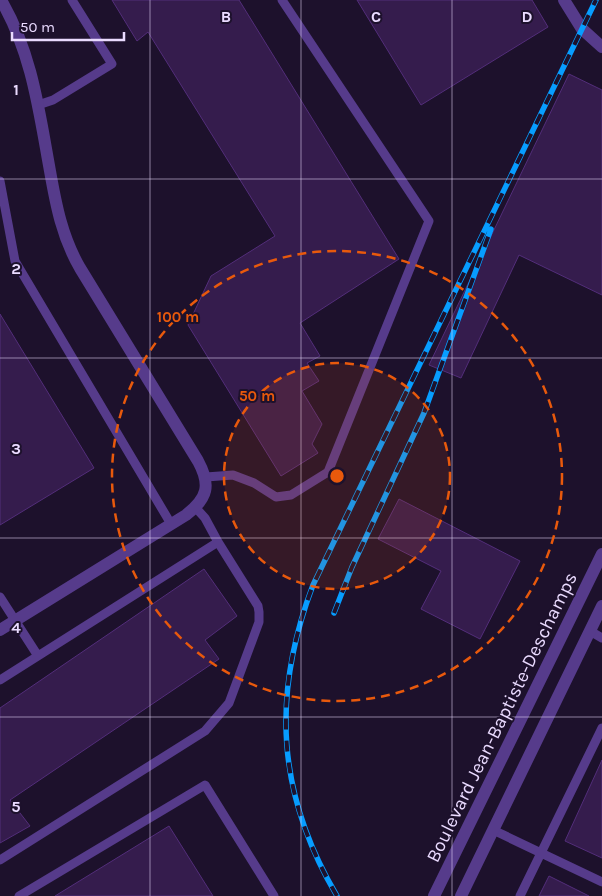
<svg xmlns="http://www.w3.org/2000/svg" width="602" height="896" font-family="Karla,sans-serif">
	<rect width="100%" height="100%" fill="#1d112c"/>
	<path fill="#351c4d" stroke="#532e7a" d="M112,0h127l160,259 -99,64 20,33 -13,7 12,18 -17,10 20,33 -10,20 6,9 -37,23 -93,-151 23,-49 64,-40 -127,-204 -11,9z
		M357,0h175l16,27 -127,78z
		M569,74l33,16v205l-83,-40 -58,123 -32,-13z
		M0,314l94,154 -94,57z
		M399,499l121,62 -40,78 -59,-30 20,-38 -63,-32z
		M204,569l33,47 -32,24 14,19 -209,141 20,26 -30,17v-135z
		M602,760v98l-37,-17z
		M169,826l44,70h-158z
		M549,876l40,20h-50z"/>
	<g fill="none" stroke-linecap="round" stroke-linejoin="round">
		<path stroke="#563b8b" stroke-width="9" d="M38,105l15,-5 59,-36 -40,-64
			M0,181l15,80 156,263
			M206,477l27,-2 21,8 22,14 15,-2 37,-23 101,-251 -147,-221
			M195,507l10,11 13,24
			M0,597l38,59
			M590,631l12,7
			M0,680l218,-138 40,64 1,6v10l-30,81 -24,28 -205,129
			M493,830l109,52
			M19,896l186,-111 69,111
			M520,896l82,-168"/>
		<path stroke="#563b8b" stroke-width="12" d="M0,630l186,-115c22,-17 25,-30 12,-54l-118,-193c-18,-31 -24,-63 -30,-97 -11,-60 -18,-118 -49,-171"/>
		<path stroke="#563b8b" stroke-width="12" d="M564,0l18,29 20,18
			M434,896l168,-342
			M461,896l141,-290"/>
		<defs>
			<path id="rail" d="M334,613l18,-46 72,-154 67,-184
				M337,896c-60,-102 -66,-200 -24,-311l283,-585"/>
		</defs>
		<use href="#rail" stroke="#079dff" stroke-width="5.5"/>
		<use href="#rail" stroke="#1d112c" stroke-width="4" stroke-dasharray="11" stroke-linecap="butt"/>
	</g>
	<path fill="none" stroke="#eadbff" stroke-width="1" stroke-opacity="0.55" d="M150,0v896M301,0v896M452,0v896M0,179h602M0,358h602M0,538h602M0,717h602"/>
	<circle cx="337" cy="476" r="113" fill="#e8590c" fill-opacity=".12"/>
	<g fill="none" stroke="#e8590c" stroke-width="2.5" stroke-dasharray="9 6">
		<circle cx="337" cy="476" r="113"/>
		<circle cx="337" cy="476" r="225"/>
	</g>
	<g text-anchor="middle" stroke-width="4" stroke-linejoin="round" paint-order="stroke">
		<g font-size="19" fill="#eadbff" stroke="#1d112c">
			<text transform="translate(501 717) rotate(-64)" y="7">Boulevard Jean-Baptiste-Deschamps</text>
		</g>
	</g>
	<g font-size="16" text-anchor="middle" font-weight="bold" fill="#eadbff" stroke="#1d112c" stroke-width="4" stroke-linejoin="round" paint-order="stroke">
		<text x="226" y="22">B</text>
		<text x="376" y="22">C</text>
		<text x="527" y="22">D</text>
		<text x="16" y="95">1</text>
		<text x="16" y="274">2</text>
		<text x="16" y="454">3</text>
		<text x="16" y="633">4</text>
		<text x="16" y="812">5</text>
	</g>
	<circle cx="337" cy="476" r="8" fill="#e8590c" stroke="#1d112c" stroke-width="2.5"/>
	<g font-size="15" text-anchor="middle" font-weight="bold" fill="#e8590c" stroke="#1d112c" stroke-width="4" stroke-linejoin="round" paint-order="stroke">
		<text x="178" y="322">100 m</text>
		<text x="257" y="401">50 m</text>
	</g>
	<path d="M12 32v8h112v-8" fill="none" stroke="#eadbff" stroke-width="2.5"/>
	<text x="20" y="32" font-size="15" fill="#eadbff" stroke="#1d112c" stroke-width="4" paint-order="stroke">50 m</text>
</svg>
